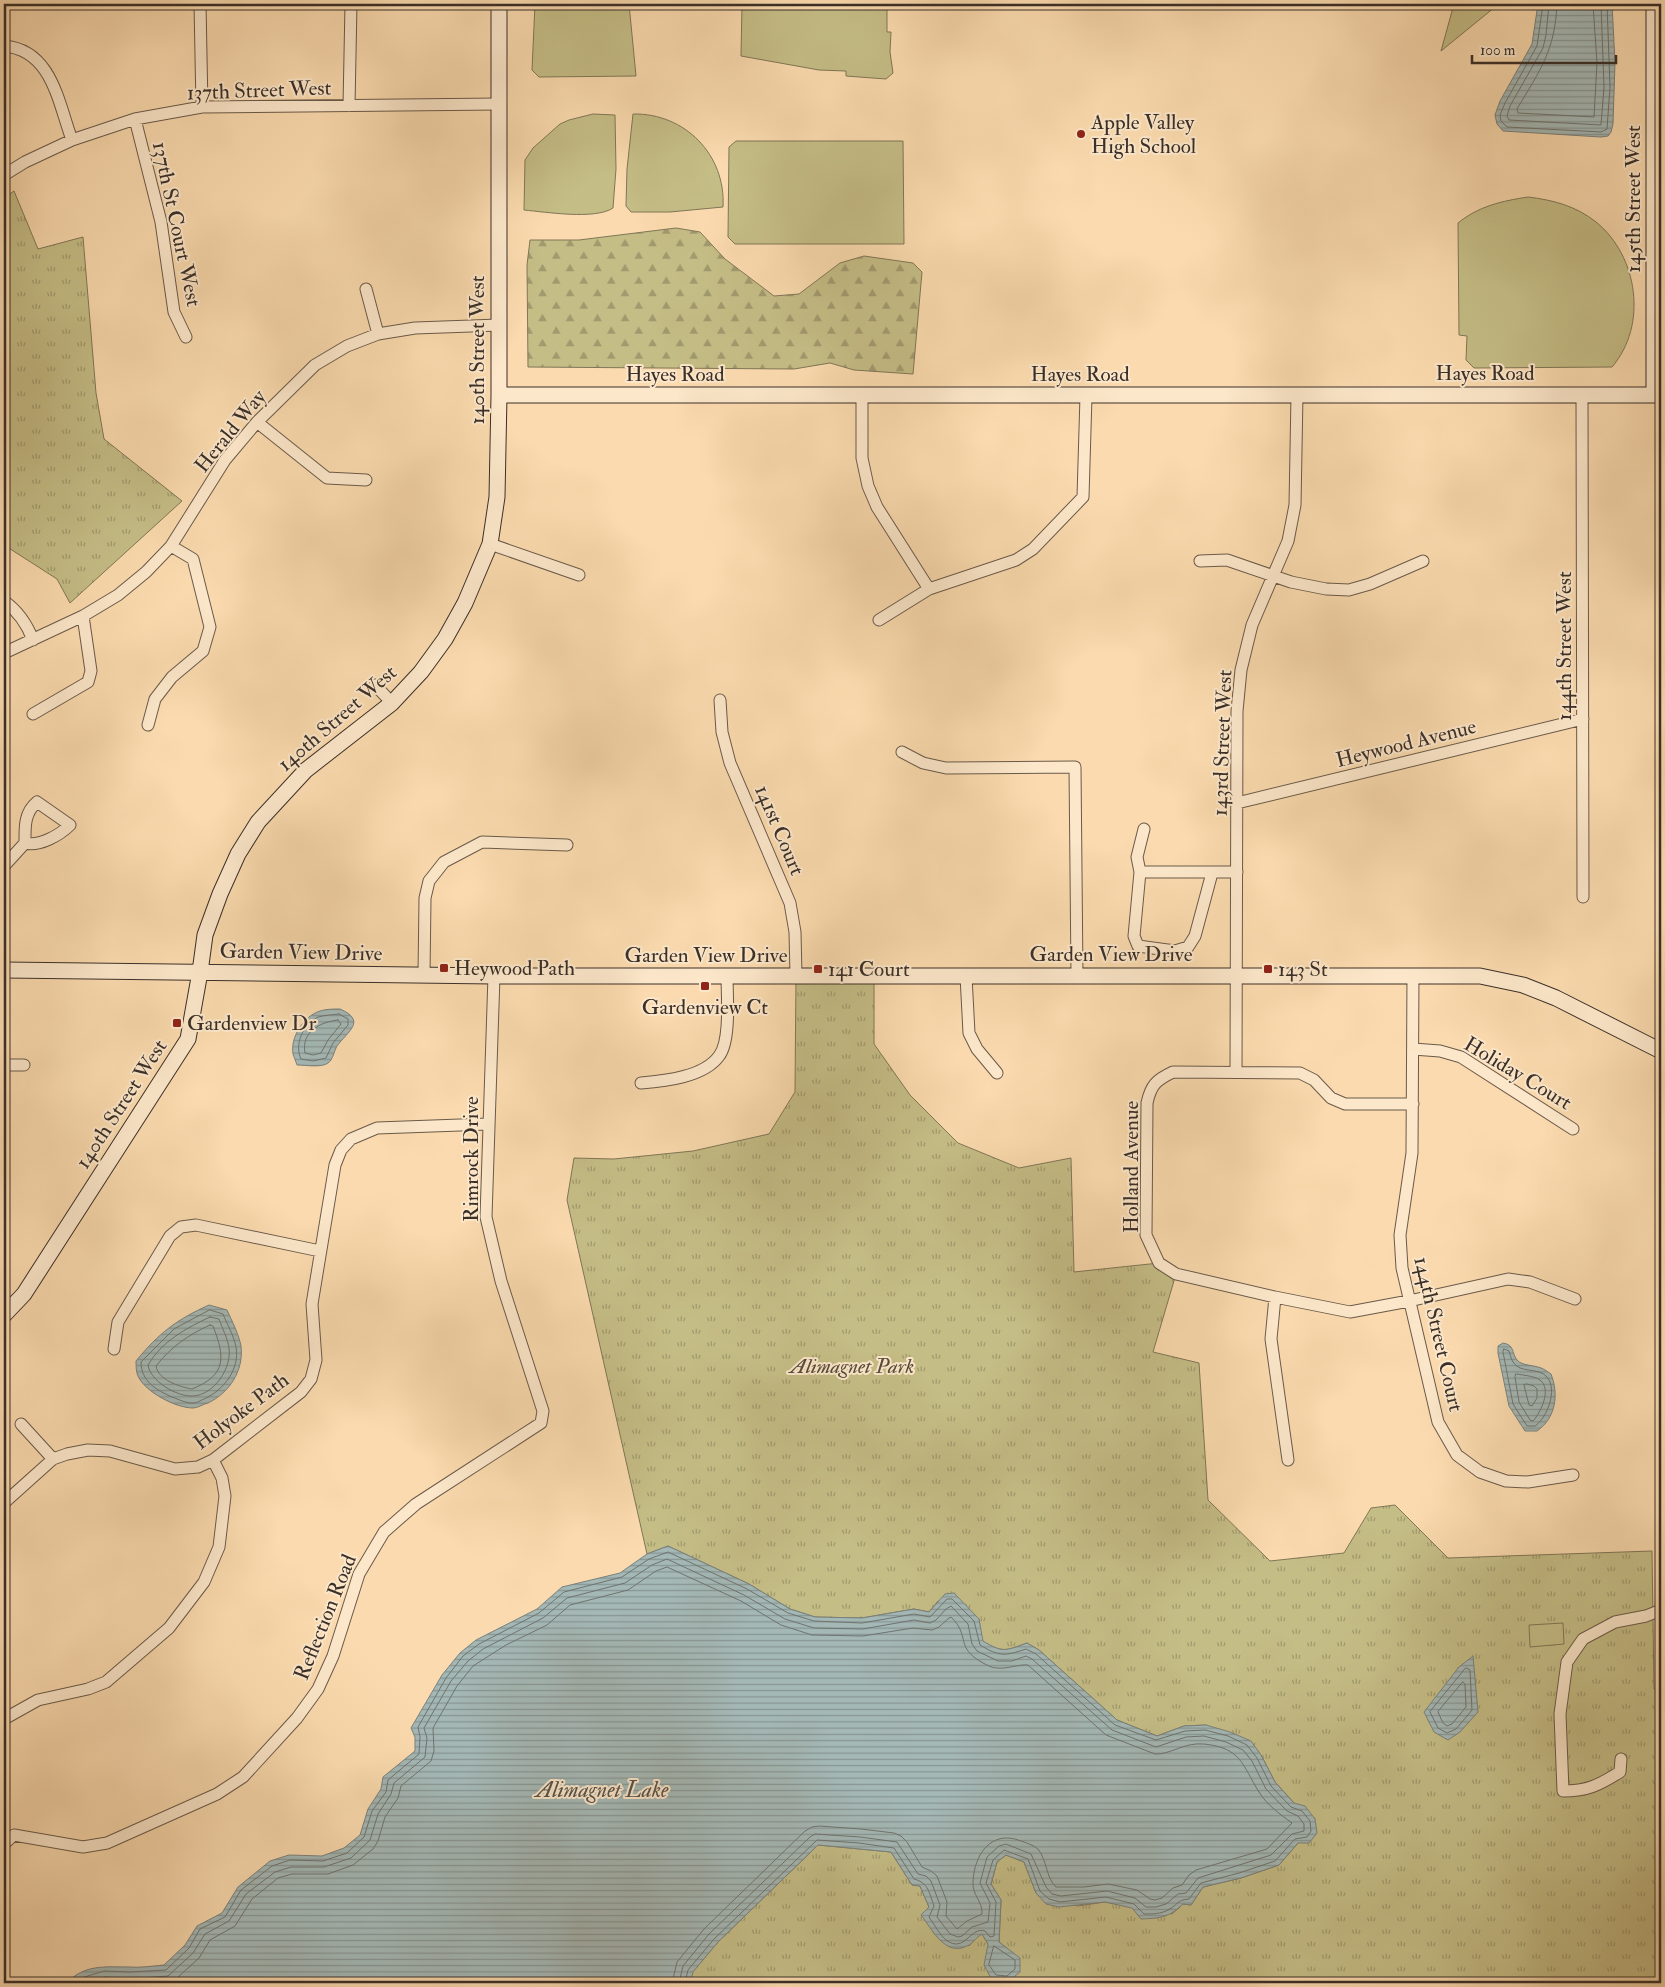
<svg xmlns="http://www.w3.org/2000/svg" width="1665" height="1987" font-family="'IM FELL Double Pica',serif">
	<defs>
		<pattern id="forest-firs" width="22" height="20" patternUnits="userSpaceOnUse" patternTransform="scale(1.25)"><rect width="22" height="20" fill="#c5bd86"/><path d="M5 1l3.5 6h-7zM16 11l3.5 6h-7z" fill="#a19a6e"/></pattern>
		<pattern id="park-tufts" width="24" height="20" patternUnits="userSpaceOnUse" patternTransform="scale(1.25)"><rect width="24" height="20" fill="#c5bd86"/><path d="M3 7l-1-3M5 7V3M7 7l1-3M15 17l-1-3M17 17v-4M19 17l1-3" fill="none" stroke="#a19a6e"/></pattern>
		<pattern id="water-rules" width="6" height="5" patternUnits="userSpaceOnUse" patternTransform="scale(1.25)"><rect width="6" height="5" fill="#a4b8b6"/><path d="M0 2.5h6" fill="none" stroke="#879694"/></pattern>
	</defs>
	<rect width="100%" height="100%" fill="#fadaae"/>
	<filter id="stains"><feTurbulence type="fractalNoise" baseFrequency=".004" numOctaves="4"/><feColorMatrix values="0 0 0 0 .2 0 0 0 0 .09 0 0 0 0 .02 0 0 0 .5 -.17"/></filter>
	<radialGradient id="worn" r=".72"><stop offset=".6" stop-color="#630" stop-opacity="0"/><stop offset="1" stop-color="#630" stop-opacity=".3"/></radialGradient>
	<path fill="url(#forest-firs)" stroke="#807657" d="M676,228l24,4 25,27 49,37 25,-2 41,-31 24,-7 49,7 9,9 -9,102 -59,-4 -24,-7 -36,6 -266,-2 -1,-102 3,-25h49z"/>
	<path fill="url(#park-tufts)" stroke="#807657" d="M14,191l24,58 45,-12 13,156 8,46 78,62 -112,102 -13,-24 -53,-34v-347z
		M796,976h78v68l36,51 48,48 61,25 52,-10 3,114 85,-9 17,11 -23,78 46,11 9,137 62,61 74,-8 27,-45 24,-3 53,53 204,-7 2,138h7v294h-971l2,-11 26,-30 100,-97 73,7 21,33 8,1 9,21 40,39 7,-9 6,-3 6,10 20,5 -9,-7 2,-42 -10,-16 6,-22 9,-7 18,7 12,31 41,13 28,-4 67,12 11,-10 8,1 12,-18 38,-9 38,-13 19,-22 -4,-40 -19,-21 -14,-27 -55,-30 -22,1 -27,10 -40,-16 -78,-70 -12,-7c-22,8 -24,10 -45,-2l-3,-22 -41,-18 -9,11 -15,-3 -52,9 -47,-1 -25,-8 -41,-25 -81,-38 -21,8 -80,-354 7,-42 40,1 79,-8 76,-17 26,-42z"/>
	<path fill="#c5bd86" stroke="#807657" d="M535,4h94l7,72 -97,1 -7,-7z
		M742,4h145v28h4l-1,20 3,21 -7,6 -40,-3v-5l-27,-1 -78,-14z
		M1454,4h39l2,3 -54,44z
		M593,114l22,1 1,54 -3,39c-18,12 -67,4 -89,2l1,-50 8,-12 27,-24 9,-4z
		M633,114c52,-1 93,41 90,93l-53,5h-39l-5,-6 1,-37z
		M736,141h167l1,103h-169l-7,-7 1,-90z
		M1528,197c25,3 48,9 68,25 42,34 52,103 16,145l-138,1 -8,-8 1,-24 -8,-1 -1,-112c21,-17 44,-22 70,-26z
		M1563,1623l1,21 -34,3 -1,-22z"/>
	<path fill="url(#water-rules)" stroke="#7a817d" d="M1538,4h74l3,58 -2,62 -2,8 -3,4 -7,1 -98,-6 -6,-7 -2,-9 5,-14 32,-57z
		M340,1009c27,12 8,22 -3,37 -3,5 -4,14 -9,17 -7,5 -22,2 -31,2 -1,-3 -3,-8 -4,-11 -3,-17 11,-38 27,-43 6,-2 13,-2 20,-2z
		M209,1305l18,5c5,11 12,25 14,36 3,25 -12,47 -33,57 -5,1 -10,5 -15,5 -17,0 -48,-16 -55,-32 -2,-4 -2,-10 -2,-15 23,-28 40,-41 73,-56z
		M1503,1343c12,2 8,9 14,17 5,6 17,5 24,8 3,1 7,4 10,6 8,20 5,44 -14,57h-12l-16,-25 -11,-53v-7z
		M668,1546l81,38 41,25 25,8 47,1 52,-9 15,3 16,-18 9,-1 25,26 4,22c20,12 22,10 44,2l12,7 78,70 40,16 27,-10 22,-1 24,7 21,9 10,14 14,27 19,21 11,3 10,13 2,14 -8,10h-11l-19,22 -38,13 -38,9 -12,18 -8,-1c-15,14 -22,14 -42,15l-9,-11 -27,-6 -46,5 -13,-3 -10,-11 -12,-31 -18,-7 -9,7 -6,22 10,16 -2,42 21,16v14l-11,9 -17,-1 -8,-15 4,-21 -6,-10c-6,3 -9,10 -15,12 -22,11 -35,-17 -46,-31l8,-8 -9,-21 -8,-1 -21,-33 -73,-7 -100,97 -25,30 -3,11h-623c17,-19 39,-16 62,-16 11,1 23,-1 35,-2l21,-20 12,-19 25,-13 16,-26 32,-26 19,-6 33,1 22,-8 16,-13 8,-26 13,-20 2,-12 32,-26v-14l-4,-9 31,-53 18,-22 16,-13 61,-31 25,-22 58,-14 27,-19z
		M1473,1656l5,56 -18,20 -12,8 -14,-8 -10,-20 35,-45z"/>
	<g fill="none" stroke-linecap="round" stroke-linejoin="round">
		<path stroke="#6f746f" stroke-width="1" d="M1543,4l-6,42 -32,57 -5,12 1,6 6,6 94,5 6,-3 3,-42 -3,-83
			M1549,4l-3,31 -3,13 -33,58 -3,10 2,4 92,5 3,-38 -3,-83
			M1557,4c-2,47 -17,66 -40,105l1,4 76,4 3,-54 -4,-59
			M339,1014l9,5v6l-15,18 -7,15 -13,3 -12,-2c-7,-15 2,-34 17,-42 7,-2 14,-2 21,-3z
			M338,1020l3,4 -13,16 -7,13 -8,2 -8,-2c-4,-21 15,-31 33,-33z
			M210,1310l13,4c4,10 11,22 13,33 4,22 -12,43 -32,52 -3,1 -7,4 -10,4 -7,1 -16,-4 -22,-6 -16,-7 -31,-16 -31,-35l33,-33z
			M210,1317l9,2c3,9 9,20 10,29 3,20 -15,47 -36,48 -16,1 -43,-15 -45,-31 13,-23 38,-37 62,-48z
			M210,1325l3,1c12,31 14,49 -21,63 -12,-2 -34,-9 -36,-23 15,-19 32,-31 54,-41z
			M1504,1349l5,2c1,3 2,8 4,11 7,12 26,5 34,15 11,13 0,41 -12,49h-8l-14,-22 -10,-52z
			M1516,1374c7,1 18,2 24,6 12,9 1,32 -7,41l-3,-1 -11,-18 -4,-25z
			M1527,1384l7,2 3,3v9l-5,8 -3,-1 -5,-20z
			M1466,1668l4,2 2,40 -16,19 -9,4 -9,-5 -8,-16z
			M1463,1682l2,2 1,23 -14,17 -5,2 -4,-3 -5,-11z
			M994,1946l21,14v9l-8,7 -11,-1 -7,-10z
			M74,1983l4,-4 26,-8 26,1 36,-2 23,-22 11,-19 25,-12 16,-27 31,-24 18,-6 33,1 24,-8 17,-16 8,-26 14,-19 2,-12 31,-26 1,-17 -2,-10 28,-49 17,-22 16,-12 60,-31 25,-21 58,-15 27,-18 19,-7 79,37 41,24 26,8 48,2 52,-9 16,3 17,-18h5l22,22 6,24c20,12 25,11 46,4l10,5 79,71 41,15 29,-9 20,-1 23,6 19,9 10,13 14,28 20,21 11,4 8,10 1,10 -4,6 -12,2 -20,22 -36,12 -38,10 -12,16c-13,1 -11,6 -21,11 -7,4 -16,4 -24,4l-10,-10 -28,-7 -46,5 -11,-3 -9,-8 -12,-32 -24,-9 -11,10 -7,23 10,19 -2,34 -4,1 -5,-6c-15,-5 -20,23 -39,9 -6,-5 -12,-16 -17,-23l5,-11c-5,-13 -5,-23 -20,-27l-20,-31 -35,-5 -42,-3 -103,99 -26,31 -3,13
			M86,1983l19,-6 25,2 38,-3 25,-23 12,-19 24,-13 17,-27 29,-22 16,-5h33l27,-9 19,-18 8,-26 13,-20 3,-11 31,-26 2,-19 -3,-10 27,-47 17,-20 15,-12 60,-31 24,-20 58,-15 27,-18 15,-6 77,36 41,24 29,9 49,1 51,-9 16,3 6,-3 10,-11 5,-3 17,18 4,20 5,7 21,10h14l14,-5 6,3 80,71 44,17 30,-10 18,-1 22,6 17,8 9,11 14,28 21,22 11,5 6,8v7l-12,3 -21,21 -73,23 -12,15 -8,1 -12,10 -10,3h-10l-11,-9 -28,-7 -46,5 -9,-2 -6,-7 -15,-33 -25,-10 -7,2 -12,11 -7,26 10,20 -2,19 -16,5 -10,9 -4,1 -8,-3 -13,-17 3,-12 -9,-24 -5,-5 -8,-2 -21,-32 -37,-5 -45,-3 -5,3 -101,97 -26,32 -4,17
			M169,1983l7,-4 23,-21 11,-18 25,-14 17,-27 26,-21 14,-4h36l25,-9 20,-16 5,-8 7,-24 13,-19 3,-12 30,-25 3,-10 -1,-23 24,-42 16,-20 33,-21 41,-20 23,-20 58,-15 28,-19 11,-4 74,34 40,24 31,10 51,1 50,-8 19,2 7,-3 10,-9 2,-1c20,19 3,30 32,46 4,2 9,5 14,5 11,1 23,-4 31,-3l78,70 49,19c15,1 29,-12 49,-10 38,4 38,21 55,48 8,13 22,23 33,31l-25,26 -71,21 -7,5 -7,10 -9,3 -11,10 -7,2 -5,-1 -13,-9 -29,-6 -24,3h-28c-10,-9 -9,-27 -18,-38 -5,-4 -11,-6 -17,-8 -30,-12 -47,14 -48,41 -1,13 10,20 9,32l-15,7 -10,8 -11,-13 1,-14 -10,-26 -6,-5 -9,-4 -15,-25 -6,-6 -7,-3 -33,-4 -42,-3 -7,1 -7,4 -101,98 -27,33 -5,21"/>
		<defs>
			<path id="street" d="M200,4l2,103
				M4,46c48,4 54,56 68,94
				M349,106l2,-102
				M135,119l26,103 13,90 12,25
				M4,175l21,-13 47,-22 63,-21 67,-12 296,-3
				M366,289l12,45
				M862,395v63l6,28 9,21 52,82
				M1582,395l1,502
				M257,422l70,56 39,2
				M490,544l89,31
				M1200,561l27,-1 64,22 35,7 23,1 21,-6 53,-23
				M4,601c14,10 23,23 29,39
				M879,620l50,-31 87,-29 17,-11 50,-52 3,-101
				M4,653l79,-37 35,-21 28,-23 25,-26 54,-86 32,-38 58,-57 32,-19 31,-12 37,-6 84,-3
				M375,685l17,18
				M720,700l2,32 8,31 60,140 5,29 1,44
				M33,714l55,-32 3,-11 -8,-55
				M148,725l7,-26 17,-22 31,-26 7,-24 -17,-68 -22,-13
				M902,752l21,11 23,5 129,-1 2,209
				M1237,803l346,-84
				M1144,829l-7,28 3,15 -6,64 4,10 37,5 13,-4 7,-11 17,-63
				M4,866l21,-23c0,-16 -1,-30 12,-41l33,23c-10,10 -31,22 -45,18
				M1140,872h97
				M424,975l1,-77 4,-17 15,-19 38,-20 85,3
				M1413,975l-1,178 -12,82 2,33 36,154 19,33 23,17 26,9 22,1 45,-7
				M966,976l3,57 8,16 20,24
				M1413,1049l27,2 21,6 112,72
				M4,1065h20
				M1236,1072l1,-361 4,-41 11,-45 36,-84 7,-36 2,-110
				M641,1083c24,-2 63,-6 78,-27 12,-15 8,-61 8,-80
				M1413,1104h-68l-14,-6 -17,-18 -14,-7 -127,-1c-17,8 -22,13 -26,31l-1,132 13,28 17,11 99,23 75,15 59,-11 99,-22 22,3 45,17
				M1275,1297l-4,42 17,121
				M114,1349l4,-27 52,-86 11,-9 15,-2 124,26
				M21,1424l32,35
				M4,1503l49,-44 14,-5 21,-4 22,1 65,18 23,-2 15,-7 88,-68 10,-13 5,-19 -4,-56 23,-139 6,-15 10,-11 26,-11 111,-4
				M4,1719l34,-19 50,-11 18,-7 63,-54 35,-46 15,-35 6,-51 -3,-18 -9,-18
				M1621,1759l-1,13c-21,13 -32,19 -57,19l-3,-77 7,-52 16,-23 32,-17 31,-6 15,-6
				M4,1844l10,-9 69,12 24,-4 110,-49 26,-17 54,-59 21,-29 15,-33 26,-82 25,-42 32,-28 125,-81 2,-12 -42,-130 -15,-64 8,-241"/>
			<path id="secondary" d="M1654,4v391
				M499,395h1162
				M4,970l490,6h986l43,9 33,13 105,53
				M4,1315l20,-21 164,-255 12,-67 5,-37 15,-41 18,-40 20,-32 48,-52 86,-67 29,-31 24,-33 20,-36 25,-59 7,-47 2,-102v-391"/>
		</defs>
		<use href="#street" stroke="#6a5a4a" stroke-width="13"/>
		<use href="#secondary" stroke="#3a2f28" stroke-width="17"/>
		<use href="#street" stroke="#fce7ca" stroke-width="11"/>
		<use href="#secondary" stroke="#fce7ca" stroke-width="15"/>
	</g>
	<g fill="#8f2418" stroke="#fce7ca" stroke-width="2">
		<circle cx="1081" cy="134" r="5"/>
		<rect x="439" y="963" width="10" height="10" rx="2.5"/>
		<rect x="813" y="964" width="10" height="10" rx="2.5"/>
		<rect x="1263" y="964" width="10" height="10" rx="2.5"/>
		<rect x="700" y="981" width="10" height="10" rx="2.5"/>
		<rect x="172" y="1018" width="10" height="10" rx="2.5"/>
	</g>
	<g text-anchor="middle" stroke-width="4" stroke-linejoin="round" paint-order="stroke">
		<g font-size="21" fill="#3a2f28" stroke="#fce7ca">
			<text transform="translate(259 90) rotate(-2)" y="7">137th Street West</text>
			<text transform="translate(1633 199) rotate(-90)" y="7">145th Street West</text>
			<text transform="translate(177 224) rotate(78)" y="7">137th St Court West</text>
			<text transform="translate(477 350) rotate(-90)" y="7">140th Street West</text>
			<text x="1485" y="380">Hayes Road</text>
			<text x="675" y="381">Hayes Road</text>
			<text x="1080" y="381">Hayes Road</text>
			<text transform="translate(230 431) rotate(-51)" y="7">Herald Way</text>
			<text transform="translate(1564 646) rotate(-90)" y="7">144th Street West</text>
			<text transform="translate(337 718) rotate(-41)" y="7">140th Street West</text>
			<text transform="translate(1222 743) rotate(-88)" y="7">143rd Street West</text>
			<text transform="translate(1406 743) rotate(-14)" y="7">Heywood Avenue</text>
			<text transform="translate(780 830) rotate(67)" y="7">141st Court</text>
			<text transform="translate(301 952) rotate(1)" y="7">Garden View Drive</text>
			<text x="1111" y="961">Garden View Drive</text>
			<text x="706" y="962">Garden View Drive</text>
			<text transform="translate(1518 1073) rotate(31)" y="7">Holiday Court</text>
			<text transform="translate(121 1104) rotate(-57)" y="7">140th Street West</text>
			<text transform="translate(471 1159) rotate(-90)" y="7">Rimrock Drive</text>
			<text transform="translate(1131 1167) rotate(-90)" y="7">Holland Avenue</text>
			<text transform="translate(1439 1334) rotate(77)" y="7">144th Street Court</text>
			<text transform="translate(241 1411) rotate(-37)" y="7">Holyoke Path</text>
			<text transform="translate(325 1617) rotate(-68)" y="7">Reflection Road</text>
		</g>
		<g font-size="21" fill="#3a2f28" stroke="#fce7ca" text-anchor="start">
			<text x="1091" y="129">Apple Valley<tspan x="1091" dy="24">High School</tspan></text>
			<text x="454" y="975">Heywood Path</text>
			<text x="828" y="976">141 Court</text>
			<text x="1278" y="976">143 St</text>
			<text x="705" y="1014" text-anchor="middle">Gardenview Ct</text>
			<text x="187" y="1030">Gardenview Dr</text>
		</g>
		<g font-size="21" font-style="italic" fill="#564b3b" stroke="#fce7ca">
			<text x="852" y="1373">Alimagnet Park</text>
		</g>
		<g font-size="22" font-style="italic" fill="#54514c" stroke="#fce7ca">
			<text x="602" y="1797">Alimagnet Lake</text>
		</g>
	</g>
	<rect width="1665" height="1987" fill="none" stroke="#fadaae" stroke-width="20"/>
	<rect x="5" y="5" width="1655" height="1977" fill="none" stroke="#3a2f28" stroke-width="2.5"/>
	<rect x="10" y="10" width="1645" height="1967" fill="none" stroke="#3a2f28"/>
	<path d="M1472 55v8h144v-8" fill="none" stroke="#3a2f28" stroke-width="2.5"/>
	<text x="1480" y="55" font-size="15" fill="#3a2f28" stroke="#fce7ca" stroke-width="4" paint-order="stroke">100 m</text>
	<rect width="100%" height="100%" filter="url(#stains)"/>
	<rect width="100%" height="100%" fill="url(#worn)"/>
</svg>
